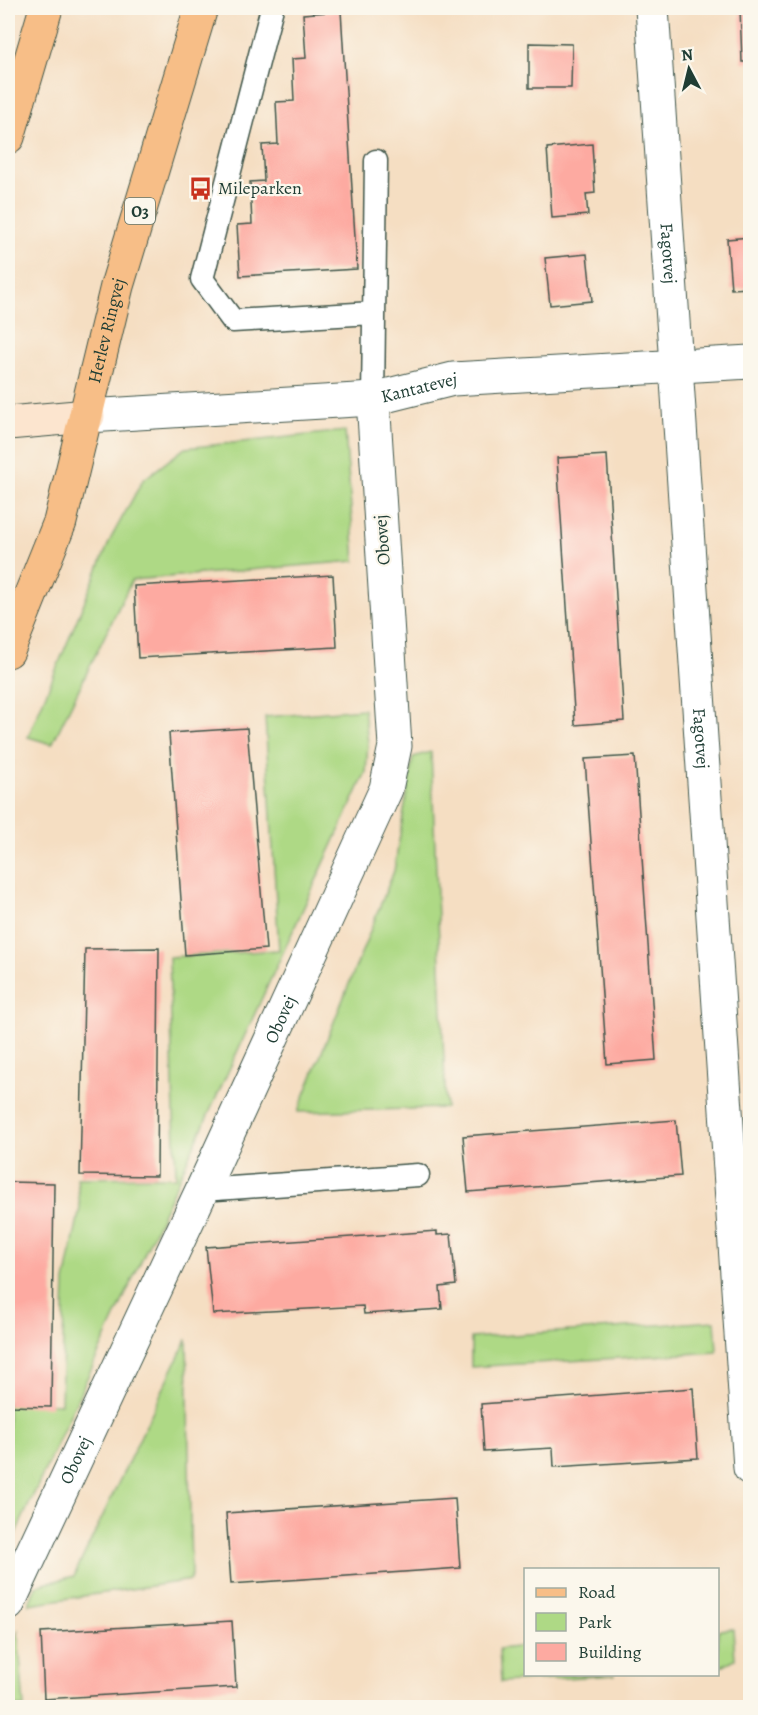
<svg xmlns="http://www.w3.org/2000/svg" width="758" height="1715" font-family="Alegreya,serif">
	<rect width="100%" height="100%" fill="#fbf7ec"/>
	<filter id="ink" filterUnits="userSpaceOnUse"><feTurbulence type="fractalNoise" baseFrequency=".0167" numOctaves="2"/><feDisplacementMap in="SourceGraphic" scale="12" xChannelSelector="R" yChannelSelector="G"/><feConvolveMatrix kernelMatrix="1 2 1 2 8 2 1 2 1" color-interpolation-filters="sRGB"/></filter>
	<filter id="wash" filterUnits="userSpaceOnUse"><feTurbulence type="fractalNoise" baseFrequency=".008" numOctaves="4" result="noise"/><feDisplacementMap in="SourceGraphic" scale="24" xChannelSelector="R" yChannelSelector="G"/><feGaussianBlur stdDeviation="1.35" result="paint"/><feColorMatrix in="noise" values="0 0 0 0 0 0 0 0 0 0 0 0 0 0 0 0 0 1.4 0 .05"/><feComposite in="paint" operator="in"/></filter>
	<g filter="url(#wash)">
		<rect width="100%" height="100%" fill="#f5dec2"/>
		<path fill="#aed985" stroke="#668b5c" stroke-width="1.5" d="M345,431l10,130 -223,19 -80,164 -24,-7 83,-199 32,-58 42,-32z
			M364,709l4,34 -2,29 -358,778v-148l53,2 4,-122 15,-74 -3,-30 99,-1 -7,-220 110,-7 -14,-233z
			M431,752l15,356 -148,4 96,-241 19,-114z
			M715,1321l2,31 -246,15v-29z
			M187,1339l4,241 -162,24 7,-18 38,-10z
			M733,1629l2,30 -17,9v-38z
			M18,1631l6,76h-16v-54z
			M525,1646l1,28 89,1 -114,7 -2,-33z"/>
		<g id="blocks">
			<path fill="#fdaaa1" d="M492,8h47v1l-47,3z
				M740,8h10v54h-8z
				M341,11l16,258 -117,7 -3,-51 15,-1 -2,-42 14,-1 -2,-36 16,-1 -2,-42 18,-1 -2,-42 14,-1 -3,-44z
				M529,43l43,1 -1,44h-42z
				M592,144l3,49 -9,1 2,21 -36,3 -5,-70z
				M750,237v51l-19,1 -4,-50z
				M587,254l5,47 -42,4 -5,-47z
				M607,455l17,266 -49,4 -18,-267z
				M333,575l4,72 -199,11 -4,-72z
				M247,728l19,221 -81,6 -16,-222z
				M635,756l21,304 -49,4 -22,-305z
				M159,948l-2,228 -77,-1 5,-226z
				M676,1120l5,56 -213,16 -5,-56z
				M8,1182l46,1 -3,224 -43,-1z
				M437,1231v4l14,-1 5,51 -16,2 2,22 -78,5 -1,-8 -150,8 -7,-67z
				M693,1388l5,70 -144,9 -1,-19 -69,4 -3,-48z
				M455,1498l5,70 -229,16 -5,-71z
				M232,1621l4,66 -192,12 -3,-67z
				M716,1702v6h-56v-2z"/>
		</g>
	</g>
	<g filter="url(#ink)">
		<use href="#blocks" fill-opacity="0" stroke="#3f5549" stroke-width="1.5"/>
		<g fill="none" stroke-linecap="round" stroke-linejoin="round">
			<defs>
				<path id="lane" d="M272,8l-70,271 31,42 140,-8
					M373,399l3,-238
					M202,1190l216,-15"/>
				<g id="street">
					<path id="s1" d="M652,8l98,1460"/>
					<path id="s2" d="M88,416l285,-17 80,-20 297,-17"/>
					<path id="s3" d="M8,1604l194,-414 184,-401 9,-43 -22,-347"/>
				</g>
				<path id="secondary" d="M8,423l80,-7"/>
				<g id="primary">
					<path d="M8,137l38,-129"/>
					<path id="s4" d="M8,651l52,-129 57,-236 84,-278"/>
				</g>
			</defs>
			<use href="#lane" stroke="#3f5549" stroke-width="25"/>
			<use href="#street" stroke="#3f5549" stroke-width="35"/>
			<use href="#secondary" stroke="#3f5549" stroke-width="35"/>
			<use href="#primary" stroke="#3f5549" stroke-width="35"/>
			<use href="#lane" stroke="#fff" stroke-width="22"/>
			<use href="#street" stroke="#fff" stroke-width="33"/>
			<use href="#secondary" stroke="#fce5cf" stroke-width="33"/>
			<use href="#primary" stroke="#f7be87" stroke-width="33"/>
		</g>
	</g>
	<defs>
		<symbol id="bus-bare" viewBox="-9 -9 18 18"><path d="M-5-6H5V4H4V6H2V4H-2V6H-4V4H-5ZM-3.5-4V0h7V-4ZM-3.5 1.2v1.5H-2V1.2ZM2 1.2v1.5H3.5V1.2Z" fill="#c8321e" stroke="#fbf7ec" stroke-width="2.5" paint-order="stroke"/></symbol>
	</defs>
	<g fill-rule="evenodd">
		<use href="#bus-bare" x="184" y="172" width="33" height="33"/>
	</g>
	<g text-anchor="middle" stroke-width="4.5" stroke-linejoin="round" paint-order="stroke">
		<rect fill="#fbf7ec" stroke="#61756b" stroke-width="1.5" x="125" y="198" width="30" height="26" rx="4.5"/>
		<g font-size="16" font-weight="bold" fill="#1f3d34">
			<text x="140" y="217">O3</text>
		</g>
		<g font-size="18" fill="#1f3d34" stroke="#fbf7ec" text-anchor="start">
			<text x="218" y="194">Mileparken</text>
		</g>
		<g font-size="18" fill="#1f3d34" stroke="#fbf7ec">
			<text dy="6" stroke="none"><textPath href="#s1" startOffset="246">Fagotvej</textPath></text>
			<text dy="6" stroke="none"><textPath href="#s4" startOffset="336">Herlev Ringvej</textPath></text>
			<text dy="6" stroke="none"><textPath href="#s2" startOffset="333">Kantatevej</textPath></text>
			<text transform="translate(382 540) rotate(-94)" y="6">Obovej</text>
			<text dy="6" stroke="none"><textPath href="#s1" startOffset="732">Fagotvej</textPath></text>
			<text dy="6" stroke="none"><textPath href="#s3" startOffset="645">Obovej</textPath></text>
			<text dy="6" stroke="none"><textPath href="#s3" startOffset="159">Obovej</textPath></text>
		</g>
	</g>
	<rect width="758" height="1715" fill="none" stroke="#fbf7ec" stroke-width="30"/>
	<rect x="524" y="1568" width="195" height="108" fill="#fbf7ec" stroke="#a3ada2" stroke-width="1.5"/>
	<rect x="536" y="1588" width="30" height="9" fill="#f7be87" stroke="#a3ada2" stroke-width="1.5"/>
	<text x="578" y="1598" font-size="18" fill="#1f3d34">Road</text>
	<rect x="536" y="1613" width="30" height="18" fill="#aed985" stroke="#a3ada2" stroke-width="1.5"/>
	<text x="578" y="1628" font-size="18" fill="#1f3d34">Park</text>
	<rect x="536" y="1643" width="30" height="18" fill="#fdaaa1" stroke="#a3ada2" stroke-width="1.5"/>
	<text x="578" y="1658" font-size="18" fill="#1f3d34">Building</text>
	<g transform="translate(689 69) rotate(353)" stroke="#fbf7ec" stroke-width="4.5" paint-order="stroke">
	<path d="M0-4.5L10 22L0 15L-10 22Z" fill="#1f3d34"/>
	<text y="-9" font-size="16" font-weight="bold" text-anchor="middle" fill="#1f3d34">N</text>
	</g>
</svg>
